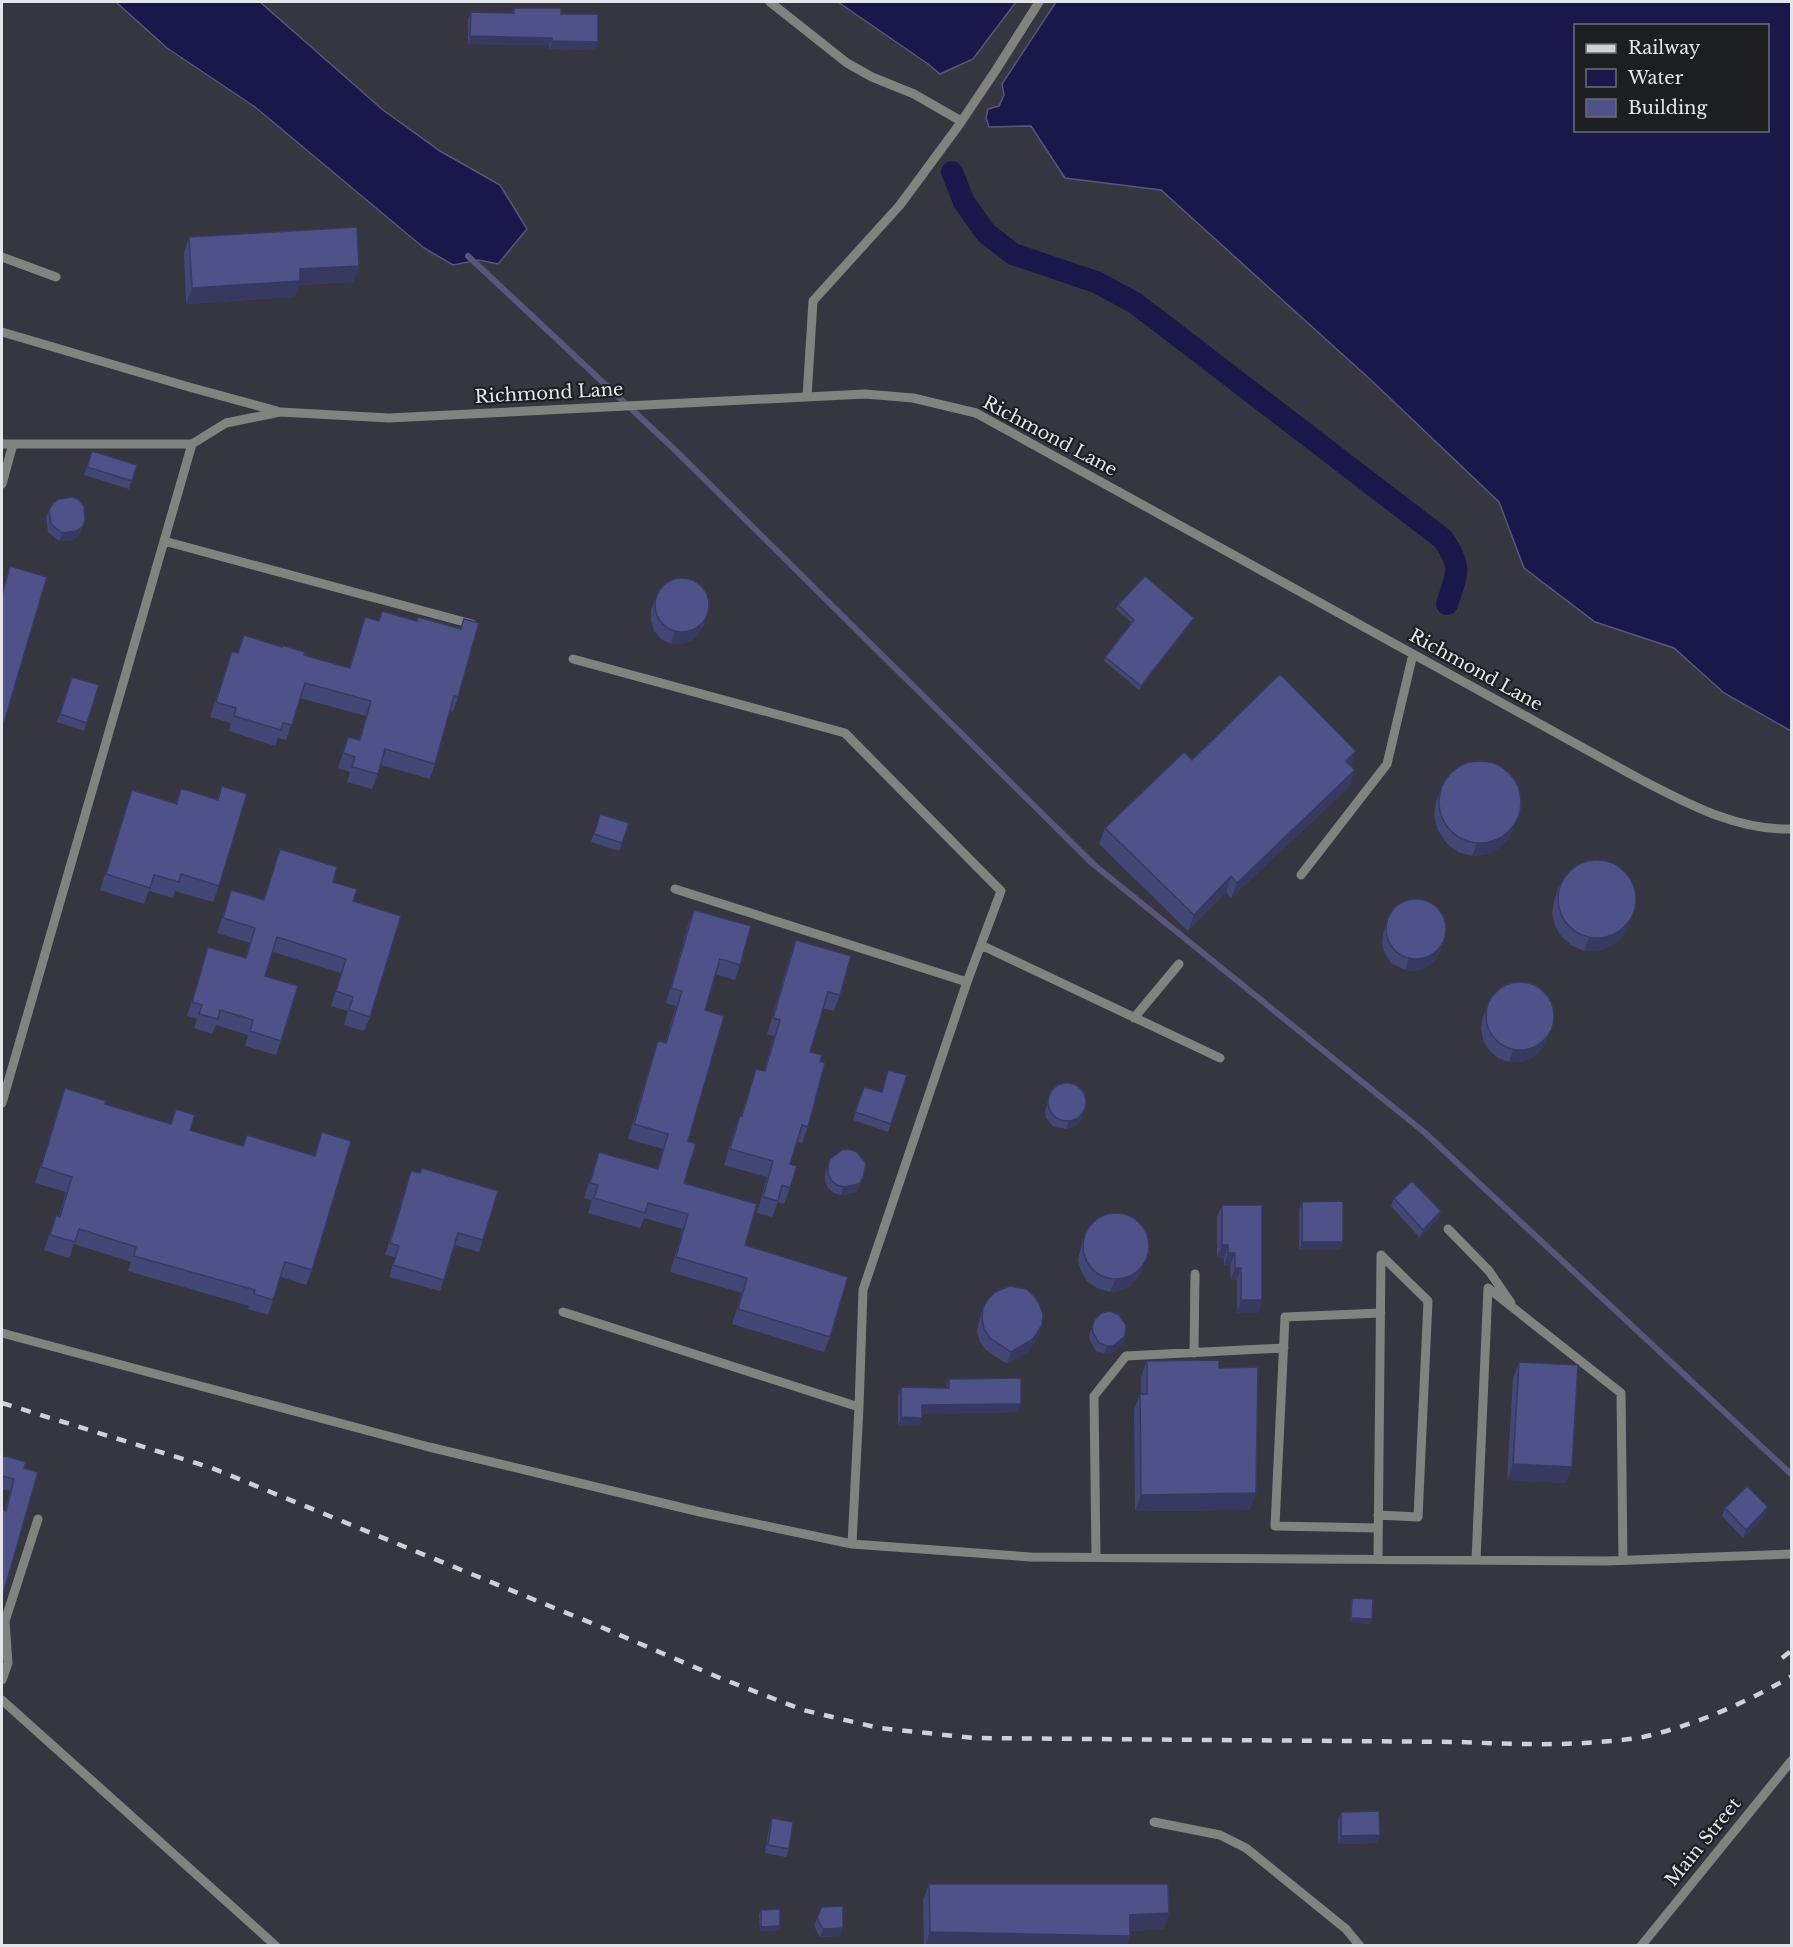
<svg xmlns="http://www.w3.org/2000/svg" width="1793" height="1947" font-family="'Libre Baskerville',serif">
	<rect width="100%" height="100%" fill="#35363f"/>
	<path fill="#1a184a" stroke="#57567b" stroke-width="1.5" fill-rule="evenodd" d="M116,2h144l123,108 57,41 60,34 27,44 -29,35 -19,-4 -26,5 -29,-17 -169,-141 -88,-59z
		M838,2h178l-43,57 -33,15 -12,-10z
		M1056,2h735v729l-67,-38 -50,-45 -79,-26 -71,-54 -25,-66 -126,-120 -212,-192 -96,-12 -34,-52 -42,1 -3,-9 2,-9 11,-3 5,-11 -2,-11zM1576,26h192v104h-192z"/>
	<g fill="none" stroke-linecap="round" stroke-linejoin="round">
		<path stroke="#57567b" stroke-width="6" d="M468,256l205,192 420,416 331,268 367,342"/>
		<path stroke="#1a184a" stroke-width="22" d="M952,172l12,30 22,31 27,21 83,28 39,21 308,236c20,29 14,34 4,65"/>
		<path stroke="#81837f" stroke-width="9" d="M770,2l77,61 25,14 42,17 47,27
			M2,257l54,20
			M2,332l187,55 88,24
			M807,397l6,-96 87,-96 59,-80 37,-55 43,-68
			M2,444h190l34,-21 54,-11 109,6 476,-24 48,4 63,15 660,364c49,25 99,54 156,52
			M2,484l11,-40
			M164,541l308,83
			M573,659l272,74 156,158 -34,91 -104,308 -4,117
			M1301,875l86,-111 26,-110
			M675,889l292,93
			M981,945l239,113
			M1134,1018l45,-54
			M2,1103l190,-659
			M1448,1229l41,42 22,32
			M563,1312l296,95 -7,137
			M2,1333l427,114 271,65 152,32 179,13 575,4 186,-7
			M1194,1353l1,-79
			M1378,1528l-103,-2 10,-209 96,-4
			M1096,1557l-2,-161 32,-40 158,-8
			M1378,1559l3,-304 47,46 -10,216 -40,-2
			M1476,1560l12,-272 133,105 2,167
			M2,1680l6,-17 -3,-42 33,-102
			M2,1700l274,246
			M1154,1822l66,13 26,13 100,81 14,17
			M1641,1946l151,-186"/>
		<path stroke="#d0d1d7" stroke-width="4.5" stroke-dasharray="10 10" stroke-linecap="butt" d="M2,1403l210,65 389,159 119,51 83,32 76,18 95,10 485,4c51,2 101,4 152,-1 11,-1 22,-2 32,-4 53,-12 102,-34 149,-61
			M1782,1658l10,-8"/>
	</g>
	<path fill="#434776" d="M514,8l47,6 34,36 -46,-1v-4l-81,-1v-24l3,-8 41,1z
		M189,237l170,29 -6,16 -54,3 -5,12 -108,7 -2,-51z
		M92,451l45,14 -8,24 -45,-14z
		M49,510l33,19 -3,6 -6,5 -14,1 -11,-9 -2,-14z
		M656,598l48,26 -5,9 -8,8 -10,3h-10l-10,-5 -7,-8 -3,-10v-11z
		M1118,605l74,17 -53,68 -35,-29 1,-4 27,-34 -16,-14z
		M382,611l35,10 43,8 4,-10 -6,78 -5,15 -3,-1 -15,53 -5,15 -49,-14 -9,24 -25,-7 3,-10 -12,-4 10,-31 11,3 7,-24 -66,-18 -14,42 -8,-2 -3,8 -46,-15 2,-8 -21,-6 22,-66 6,2 6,-18 60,20 45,13 16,-51 13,4z
		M72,677l15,46 -3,8 -27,-9z
		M1192,760l159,6 -1,20 -119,112 -5,-6 -38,39 -89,-87 6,-16z
		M222,786l-3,100 -6,16 -38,-11 -2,7 -24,-7 -5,13 -44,-14 32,-100 44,13 5,-15 36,12z
		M1441,790l79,21 -11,27 -10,10 -12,6 -15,2 -14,-4 -11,-8 -9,-14 -4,-14 2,-14z
		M600,814l29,9 -10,28 -28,-9z
		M280,849l53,33 20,19 17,116 -6,14 -20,-6 4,-14 -17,-5 10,-33 -68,-21 -8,24 16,65 -5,14 -31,-9 3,-11 -32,-10 -4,9 -18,-6 3,-9 -10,-3 21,-69 37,11 5,-15 -33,-10 14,-43 32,10z
		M1559,886l70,39 -7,13 -11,8 -13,5h-14l-13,-6 -10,-9 -6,-10 -3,-14 3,-14z
		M694,910l46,55 -5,15 -20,-6 -10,36 -17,131 -4,42 61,62 85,92 -6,15 -92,-28 10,-31 -72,-21 13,-43 -39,-11 -4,10 -52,-15 4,-13 -8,-2 15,-46 58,17 6,-20 -35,-10 25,-84 5,-15 7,2 11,-36 -10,-3 22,-78z
		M1387,921l59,15 -5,13 -7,13 -9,6 -10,3 -10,-1 -14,-7 -6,-9 -3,-10 1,-10z
		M796,940l44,55 -6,16 -11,-3 -13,44 10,9 -12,66 -6,16 -5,-2 -7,23v24l-6,16 -6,-2 -6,15 -15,-4 10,-36 -43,-12 10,-34 6,-16 1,1 15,-47 8,2 10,-35 -7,-1 23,-79z
		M1488,1005l59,35 -6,10 -9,8 -11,4h-12l-11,-4 -9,-8 -6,-10 -2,-12 2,-11z
		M907,1075l-19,57 -35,-12 11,-33 17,5z
		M65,1088l40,16 65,20 6,-15 14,21 53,16 4,-11 67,21 8,-24 -10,138 -6,15 -25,-8 -13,38 -20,-6 1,-3 -121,-35 3,-9 -57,-18 -5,14 -25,-8 12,-35 3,1 7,-24 -31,-9z
		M1051,1090l31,28 -4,6 -12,5 -13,-3 -7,-8 -1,-6z
		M830,1159l33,19 -3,8 -4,6 -15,3 -7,-2 -6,-5 -3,-7v-7z
		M411,1171l72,69 -4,12 -24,-7 -15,46 -51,-14 6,-20 -10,-2z
		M1394,1198l47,13 -3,8 -18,19 -29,-32z
		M1302,1202l38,48h-41v-40z
		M1222,1205l40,95 -4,13h-21v-33h-6l-1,-14h-6v-8l-7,-1v-40z
		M1086,1231l55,42 -11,13 -11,5 -9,1 -13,-4 -10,-7 -6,-10 -3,-11 4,-17z
		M983,1308l59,17 -5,13 -8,13 -22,13 -21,-14 -6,-8 -3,-11 2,-10z
		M1095,1319l30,17 -3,9 -12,9h-6l-8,-3 -6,-10 -1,-6z
		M1147,1361l103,149 -115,1 -1,-101 6,-16h1v-17z
		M1519,1362l47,121 -59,-3 6,-102z
		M949,1379l69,33 -96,2v4l-3,8h-21v-31l3,-8 45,1z
		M2,1455l22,13 -22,130 3,-88 5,-19 -8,-2z
		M1725,1508l40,8 -22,22 -21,-22z
		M1352,1598l20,21 -2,5 -20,-2 1,-20z
		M1341,1812l39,23 -3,8 -39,1v-24z
		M772,1818l17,31 -3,8 -21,-4 4,-26z
		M929,1884l240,29 -5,16 -34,2v5l-4,10h-202l-1,-46z
		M761,1910l19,16 -1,4 -19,1 -1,-17z
		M817,1918l23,18 -20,1 -6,-11z"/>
	<path fill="#373960" d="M470,36l82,2 -3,7 -81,-1z
		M552,41l46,1 -3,8 -46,-1z
		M359,266l-6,16 -54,3 -5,12 -108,7 6,-16 108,-19z
		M85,521l-6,14 -6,5 -14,1 3,-8z
		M709,612l-10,21 -8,8 -10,3h-10l4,-13z
		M1194,618l-2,4 -53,68 2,-4z
		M1356,751l-5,16 -5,-6z
		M1355,770l-5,16 -119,112 6,-15z
		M1520,811l-11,27 -10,10 -12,6 -15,2 5,-13z
		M1231,876l-5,16 -38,39 6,-16z
		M1634,913l-5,12 -7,13 -11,8 -13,5h-14l5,-13z
		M1446,936l-5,13 -7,13 -9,6 -10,3 -10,-1 4,-12z
		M1552,1028l-5,12 -6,10 -9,8 -11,4h-12l4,-12z
		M1085,1110l-3,8 -4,6 -12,5 3,-8z
		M863,1178l-3,8 -4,6 -15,3 3,-8z
		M1441,1211l-3,8 -18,19 3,-8z
		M1302,1242h41l-3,8h-41z
		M1222,1245h6l-4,13 -7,-1z
		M1228,1253h7l-5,13h-6z
		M1146,1261l-5,12 -11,13 -11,5 -9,1 5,-12z
		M1235,1268h6l-4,12h-6z
		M1241,1300h21l-4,13h-21z
		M1042,1325l-5,13 -8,13 -22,13 4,-12z
		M1125,1336l-3,9 -12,9h-6l3,-8z
		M1021,1404l-3,8 -99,2 3,-9z
		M901,1417l21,1 -3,8h-21z
		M1513,1464l59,3 -6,16 -59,-3z
		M1256,1493l-6,17 -115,1 6,-16z
		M1768,1507l-3,9 -22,22 3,-8z
		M1351,1618l21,1 -2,5 -20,-2z
		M1380,1835l-3,8 -39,1 3,-8z
		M1169,1913l-5,16 -40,2 6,-16z
		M780,1926l-1,4 -19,1 1,-4z
		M843,1928l-3,8 -20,1 3,-8z
		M930,1932l200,4 -4,10h-201z"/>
	<path fill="#4e5289" stroke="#373960" stroke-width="1.5" d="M514,8h47v6h37v28l-46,-1v-3l-82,-2 1,-24 43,1z
		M357,227l2,39 -59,3v12l-108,7 -3,-51z
		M92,451l45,14 -5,16 -45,-14z
		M73,497l6,3 5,6 1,15 -3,6 -6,4 -14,2 -11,-9 -2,-14 4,-7 6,-4z
		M10,566l37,11 -45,152v-134z
		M1145,576l49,42 -53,68 -36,-29 29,-37 -16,-15z
		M655 605a27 27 0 1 1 54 0a27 27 0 1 1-54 0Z
		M382,611l35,10 1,-4 43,12 3,-10 15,4 -21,74 -4,-1 -19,68 -50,-15 -7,25 -26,-7 3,-10 -12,-4 5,-16 12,3 11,-39 -66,-18 -13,42 -9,-2 -2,7 -47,-14 2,-8 -20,-6 16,-51 6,2 6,-18 38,12v-2l23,7 -1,3 46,13 15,-51 14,4z
		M1280,674l76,77 -10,10 9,9 -118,113 -6,-7 -37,39 -89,-87 79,-76 8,8z
		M72,677l27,8 -12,38 -27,-9z
		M1439 802a41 41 0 1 1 82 0a41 41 0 1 1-82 0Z
		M222,786l25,8 -28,92 -38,-12 -2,8 -25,-7 -4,13 -44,-14 26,-84 45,14 4,-16 37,12z
		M600,814l29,9 -7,20 -28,-9z
		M280,849l57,18 -4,15 24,7 -4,12 48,15 -31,101 -21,-7 4,-13 -17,-6 10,-32 -69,-22 -12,39 33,10 -17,55 -31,-10 3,-11 -33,-10 -2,9 -19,-5 3,-9 -10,-3 16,-55 38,11 9,-30 -32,-10 8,-28 33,10z
		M1558 899a39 39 0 1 1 78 0a39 39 0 1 1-78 0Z
		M1386 929a30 30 0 1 1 60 0a30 30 0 1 1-60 0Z
		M694,910l57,16 -11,39 -20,-6 -15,51 19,6 -36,125 8,3 -12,39 73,21 -12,41 103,32 -18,60 -92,-28 9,-31 -71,-21 12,-43 -40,-11 -3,10 -51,-15 4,-13 -8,-2 9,-31 59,17 10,-35 -34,-10 24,-84 8,3 16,-52 -11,-3z
		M796,940l55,16 -11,39 -12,-3 -18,60 12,3 -2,6 5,2 -17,64 -6,-2 -12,39 7,2 -7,22 -8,-3 -4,16 -15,-4 10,-36 -43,-12 10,-34 2,1 14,-47 9,2 15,-51 -7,-2z
		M1486 1016a34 34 0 1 1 68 0a34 34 0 1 1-68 0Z
		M888,1070l19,5 -16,49 -36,-12 9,-25 18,5z
		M1048 1102a19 19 0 1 1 38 0a19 19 0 1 1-38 0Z
		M65,1088l41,13 -1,3 66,20 5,-15 19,6 -5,15 53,16 4,-11 68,21 7,-24 29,9 -39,129 -27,-8 -12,38 -19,-6 1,-4 -121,-34 2,-9 -57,-18 -4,13 -25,-7 6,-20 4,2 12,-40 -31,-10z
		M849,1149l8,3 9,11 -3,15 -4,6 -15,3 -7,-2 -6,-5 -3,-7v-7l2,-7 12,-9z
		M422,1168l76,23 -15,49 -25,-7 -14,47 -51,-15 6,-19 -9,-3 21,-72 9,2z
		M1412,1181l29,30 -18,19 -29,-32z
		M1343,1201v41h-41v-40z
		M1222,1205h40v95h-21v-32h-6v-15h-7v-8h-6z
		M1083 1246a33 33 0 1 1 66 0a33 33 0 1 1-66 0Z
		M1010,1286l16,3 8,7 6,9 3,10 -1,10 -9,14 -22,13 -21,-14 -6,-9 -2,-10 1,-11 5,-9 7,-7z
		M1110,1311l9,4 7,10 -1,11 -12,10h-6l-8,-3 -6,-10 -1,-6 3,-8 7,-6z
		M1219,1360v8l39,-1 -2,126 -115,2 -1,-101h7v-33z
		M1519,1362l59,3 -6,102 -59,-3z
		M1021,1378v26l-99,1v13l-21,-1v-30l48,1v-9z
		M2,1455l24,7 -2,6 14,4 -36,126v-89l4,2 8,-32 -12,-3z
		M1747,1486l21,21 -22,23 -21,-22z
		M1352,1598l21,1 -1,20 -21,-1z
		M1379,1811l1,24 -39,1v-24z
		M772,1818l21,4 -4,27 -21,-4z
		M929,1884h239l1,29 -39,2v21l-200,-4z
		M843,1906v22l-20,1 -6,-11 5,-11z
		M780,1909v17l-19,1v-17z"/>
	<g text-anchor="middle" stroke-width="4.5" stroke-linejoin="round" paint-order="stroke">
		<g font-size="18" fill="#e5e6ec" stroke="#1d1e22">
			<text transform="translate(549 393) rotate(-3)" y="6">Richmond Lane</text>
			<text transform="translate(1050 436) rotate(28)" y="6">Richmond Lane</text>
			<text transform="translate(1476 670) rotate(29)" y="6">Richmond Lane</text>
			<text transform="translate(1703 1842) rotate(-51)" y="6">Main Street</text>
		</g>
	</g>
	<rect width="1793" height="1947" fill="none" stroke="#e5e6ec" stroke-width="6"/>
	<rect x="1574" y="24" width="195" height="108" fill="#1d1e22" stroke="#6d6e73" stroke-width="1.5"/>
	<rect x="1586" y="44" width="30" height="9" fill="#d0d1d7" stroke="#6d6e73" stroke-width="1.5"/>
	<text x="1628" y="54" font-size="18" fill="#e5e6ec">Railway</text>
	<rect x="1586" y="69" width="30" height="18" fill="#1a184a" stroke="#6d6e73" stroke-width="1.5"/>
	<text x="1628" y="84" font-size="18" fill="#e5e6ec">Water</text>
	<rect x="1586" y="99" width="30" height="18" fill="#4e5289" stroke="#6d6e73" stroke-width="1.5"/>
	<text x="1628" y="114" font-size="18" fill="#e5e6ec">Building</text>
</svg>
